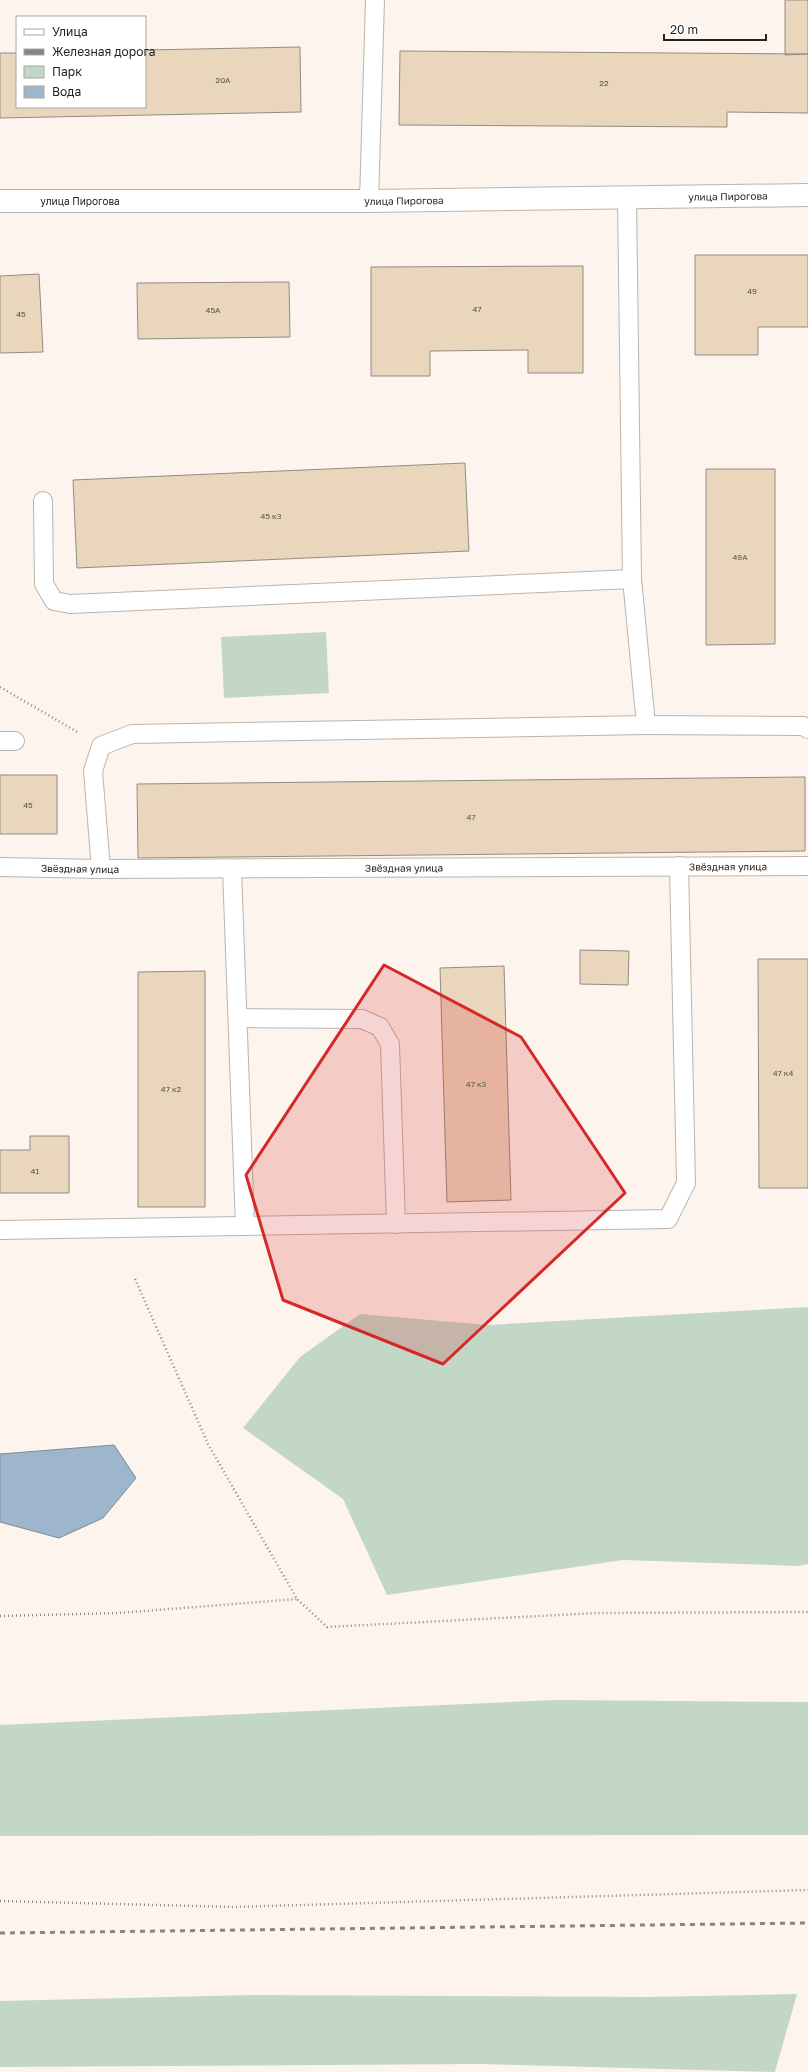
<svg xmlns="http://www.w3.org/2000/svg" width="808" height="2072" font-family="'Golos Text',sans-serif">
	<rect width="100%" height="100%" fill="#fdf5ed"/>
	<path fill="#c3d7c8" d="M326,632l3,61 -105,5 -3,-61z
		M808,1307v257l-10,2 -175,-6 -236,35 -44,-96 -100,-71 57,-71 60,-43 127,11z
		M555,1700l253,2v133l-808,1v-111z
		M797,1994l-22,78 -296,-8 -479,3v-66l252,-6 397,2z"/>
	<path fill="#9eb6cb" stroke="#7a8a98" d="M114,1445l22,33 -33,40 -44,20 -59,-16v-68z"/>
	<path fill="#e9d6bd" stroke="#918c84" d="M785,0h23v54l-23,1z
		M300,47l1,65 -301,6v-65h17v54h128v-57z
		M400,51l408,3v59l-81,-1v15l-328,-2z
		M695,255h113v72h-50v28h-63z
		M583,266v107h-55v-23l-98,1v25h-59v-109z
		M39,274l4,78 -43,1v-77z
		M289,282l1,55 -152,2 -1,-56z
		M465,463l4,88 -392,17 -4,-88z
		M706,469h69v175l-69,1z
		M0,775h57v59h-57z
		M805,777v74l-667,7 -1,-74z
		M580,950l49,1 -1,34 -48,-1z
		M758,959h50v229h-49z
		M504,966l7,234 -64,2 -7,-234z
		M205,971v236h-67v-235z
		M30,1136h39v57h-69v-43h30z"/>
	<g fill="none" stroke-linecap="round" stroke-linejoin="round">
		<defs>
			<g id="service">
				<path d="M369,201l6,-201"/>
				<path d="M43,501l1,83 10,17 16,3 562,-25"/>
				<path d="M646,725l157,1 5,3"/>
				<path d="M0,741h15"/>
				<path id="s1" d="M0,867l101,2 707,-3"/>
				<path d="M101,869l-8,-98 8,-25 31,-12 514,-9 -14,-146 -5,-382"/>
				<path d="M232,869l13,357"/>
				<path d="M238,1018l124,1 18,8 10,17 6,180"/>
				<path d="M0,1230l668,-11 18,-36 -7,-317"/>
			</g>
			<g id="tertiary">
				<path id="s2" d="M0,201h369l439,-6"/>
			</g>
		</defs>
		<use href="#service" stroke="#bbb4ac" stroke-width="20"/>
		<use href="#tertiary" stroke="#bbb4ac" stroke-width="24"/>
		<path stroke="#8d8882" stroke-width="2.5" stroke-dasharray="1 3" stroke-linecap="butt" d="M0,687l79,46
			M135,1279l73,165 89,155 30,28 270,-14 211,-1
			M0,1616l119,-3 178,-14
			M0,1901l234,6 574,-17"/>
		<use href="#service" stroke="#fff" stroke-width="18"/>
		<use href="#tertiary" stroke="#fff" stroke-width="22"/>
		<path stroke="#89847f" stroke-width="3" stroke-dasharray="5 5" stroke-linecap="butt" d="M0,1933l808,-10"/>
	</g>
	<path fill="#d62828" fill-opacity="0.2" stroke="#d62828" stroke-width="3" stroke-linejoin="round" d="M384,965l137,72 104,156 -182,171 -160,-64 -37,-125z"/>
	<g text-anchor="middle" stroke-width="3" stroke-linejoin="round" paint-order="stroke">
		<g font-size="8" fill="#565047">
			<text x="223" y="83">20А</text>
			<text x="604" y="86">22</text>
			<text x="752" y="294">49</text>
			<text x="477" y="312">47</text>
			<text x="213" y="313">45А</text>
			<text x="21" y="317">45</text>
			<text x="271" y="519">45 к3</text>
			<text x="740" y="560">49А</text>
			<text x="28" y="808">45</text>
			<text x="471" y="820">47</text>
			<text x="783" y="1076">47 к4</text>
			<text x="476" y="1087">47 к3</text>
			<text x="171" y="1092">47 к2</text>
			<text x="35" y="1174">41</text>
		</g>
		<g font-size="10" fill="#252320" stroke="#fff">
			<text dy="4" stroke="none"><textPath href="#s2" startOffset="728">улица Пирогова</textPath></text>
			<text dy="4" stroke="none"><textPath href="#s2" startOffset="80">улица Пирогова</textPath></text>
			<text dy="4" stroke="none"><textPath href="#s2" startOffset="404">улица Пирогова</textPath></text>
			<text dy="4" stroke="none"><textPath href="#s1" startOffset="728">Звёздная улица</textPath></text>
			<text dy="4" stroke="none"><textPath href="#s1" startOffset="404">Звёздная улица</textPath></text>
			<text dy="4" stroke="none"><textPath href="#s1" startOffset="80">Звёздная улица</textPath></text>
		</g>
	</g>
	<rect x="16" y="16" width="130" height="92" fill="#ffffff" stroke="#a8a7a6"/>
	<rect x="24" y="29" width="20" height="6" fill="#ffffff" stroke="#a8a7a6"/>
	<text x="52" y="36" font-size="12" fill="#252320">Улица</text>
	<rect x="24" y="49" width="20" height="6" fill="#89847f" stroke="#a8a7a6"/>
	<text x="52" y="56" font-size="12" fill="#252320">Железная дорога</text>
	<rect x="24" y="66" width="20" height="12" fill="#c3d7c8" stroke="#a8a7a6"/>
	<text x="52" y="76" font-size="12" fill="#252320">Парк</text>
	<rect x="24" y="86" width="20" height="12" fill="#9eb6cb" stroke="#a8a7a6"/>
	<text x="52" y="96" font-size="12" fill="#252320">Вода</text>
	<path d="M664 34v6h102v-6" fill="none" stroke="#252320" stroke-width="2"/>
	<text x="670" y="34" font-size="12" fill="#252320" stroke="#ffffff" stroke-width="3" paint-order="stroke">20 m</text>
</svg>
